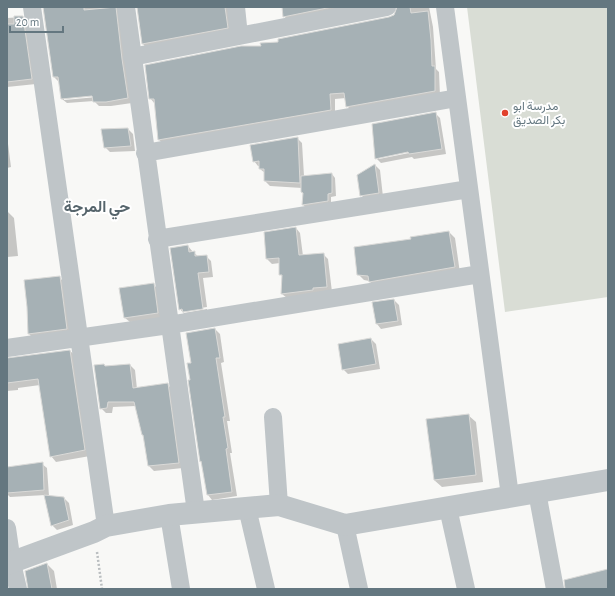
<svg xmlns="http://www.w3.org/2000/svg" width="615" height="596" font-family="'Alegreya Sans',Vazirmatn,sans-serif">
	<rect width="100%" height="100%" fill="#f8f8f6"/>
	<path fill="#d9ddd5" d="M467,7h141v290l-103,15z"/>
	<path fill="#0003" fill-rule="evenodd" d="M44,7h77l11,96 -21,3h-12l-5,-5 -27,2 -5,-4 -3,-17 -5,-5zM97,95v2l-33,3v-2z
		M138,7h90l4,25 -85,17 -4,-5z
		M283,7h77l-72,14 -4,-5z
		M398,7h31l4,20 3,42 3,3 1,24 -88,15 -5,-5 -1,-8 -11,1v15l-171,30 -5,-4 -4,-36 -5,-6 112,-51 127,-29 6,-3z
		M22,17l5,4 9,63 -29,3v-69z
		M435,113l5,5 6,36 -32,5 -2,-2 -31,6 -5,-5zM413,150l1,2 -35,7v-2z
		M128,129l5,5 2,17 -25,1 -5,-5z
		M7,136l4,31 -4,1z
		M297,138l5,5 2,33 28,-2 3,4 1,18 -5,1v8l-24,3 -4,-3 1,-11 -2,-6 -32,-2 -5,-5v-8l-5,-4v-3h-2l-4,-5z
		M375,165l5,5 3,27 -17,3 -5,-5z
		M7,211l7,7 4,38 -11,1z
		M296,228l4,5 3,23 20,-2 5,5 4,33 -45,6 -5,-4 1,-17 -3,-3v-11l-8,1 -5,-5 -1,-26z
		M449,232l6,6 5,35 -85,14 -6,-6 -5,-1 -6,-6 54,-34z
		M188,246l5,6 6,5 7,-1 5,5 2,16 -10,1 4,29 -25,4 2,2 23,-4v4l-23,1 -4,-5z
		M59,277l5,5 8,51 -38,6 -5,-5 -1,-27z
		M153,284l5,5 4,29 -32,4 -5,-4z
		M394,300l5,5 3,20 -21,4 -4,-5z
		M215,329l5,5 4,28 -3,1 9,58h-3l5,32h-2l7,43 -25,4 -4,-5 -5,-32 -2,-2 -10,-80 1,-18z
		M371,339l5,5 4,25 -32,5 -5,-5z
		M70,351l6,5 14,100 -34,6 -5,-6 -11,-71 -22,3v2l-11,1v-32z
		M130,365l5,5 2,19 30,-5 5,5 11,79 -29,3 -5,-5 -4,-30 -9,-30 -23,1 -1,6h-6l-5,-5 5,-41z
		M468,415l8,7 7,60 -41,5 -8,-7z
		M42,464l5,4 2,28 15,2 5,5 4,22 -16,5 -5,-5 -6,-30 -36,2 -3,-3v-26z
		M47,564l7,7 3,18h-28z"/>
	<path fill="#a6b1b5" stroke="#dadad8" d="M43,7h41v3l32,-3 6,52 6,39 -22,4h-13l-1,-6 -31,3 -3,-22h-5z
		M137,7h88l3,21 -86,16z
		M282,7h50l-49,10z
		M397,7h13l1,6 17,-2 3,29 1,26h3v25l-89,16 -2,-14 -14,1 1,16 -173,30 -4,-41h-5l-4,-34 96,-19h20l-1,-3 18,-1v-3l111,-22 5,-2z
		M14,16h9l9,63 -25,3v-58h7z
		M436,112l6,37 -33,5 -1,-2 -33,7 -3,-35z
		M128,128l3,18 -27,2 -3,-19z
		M298,137l2,46 -36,-2v-12h-5v-8l-6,1 -3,-17z
		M375,164l4,29 -19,3 -3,-21z
		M332,173v20l-4,1v7l-26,4 1,-12 -2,-1v-16z
		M296,227l3,28 25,-2 3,34 -14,1v2l-32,4 1,-19h-3v-17l-13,1 -2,-27z
		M449,231l6,36 -86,15 -1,-6 -11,-1 -3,-28 57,-8 -1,-2z
		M188,245l1,7 6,-1v5l12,-1 2,17 -11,1 5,36 -20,3 -1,-3 -3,1 -9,-62z
		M60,276l7,53 -39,5 -1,-27 -3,-27z
		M154,283l4,30 -34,5 -5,-30z
		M394,299l4,22 -22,3 -4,-22z
		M215,328l5,30h-4l9,59h-2l5,31 -2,1 6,43 -25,3 -6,-34 -1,1 -12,-82h2l-3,-17h4l-5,-30z
		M371,338l5,26 -34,6 -4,-26z
		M70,350l15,100 -35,7 -12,-78 -31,4v-25z
		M104,364l1,2 25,-2 3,24 35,-5 11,80 -31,3 -5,-31h-1l-8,-33h-26l-1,6 -7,1 -6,-44z
		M469,414l7,61 -42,5 -8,-61z
		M43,462l1,28 -37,3v-26z
		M44,495l20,2 5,23 -18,6z
		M47,563l5,26h-24l-3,-18z
		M608,569v20h-43l-1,-9z"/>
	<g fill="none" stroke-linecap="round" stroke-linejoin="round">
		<path stroke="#babec0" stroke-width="2.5" stroke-dasharray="2 2" stroke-linecap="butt" d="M97,552l5,37"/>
		<path stroke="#bfc5c8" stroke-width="18" d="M32,7l74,519
			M126,7l70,505
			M236,7l3,29
			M445,7l65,489
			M132,57l255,-50
			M145,153l312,-55
			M157,239l312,-50
			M7,348l162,-23 311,-51
			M273,417l6,88
			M537,492l18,97
			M247,508l19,81
			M448,508l18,81
			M169,515l12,74
			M345,525l14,64
			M7,528l5,35 6,26"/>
		<path stroke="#bfc5c8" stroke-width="22" d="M7,564l87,-32 12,-6 63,-11 110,-10 66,20 263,-45"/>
	</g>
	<circle fill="#e1412d" stroke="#fff" stroke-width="1.5" cx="505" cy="113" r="4"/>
	<g text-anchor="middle" stroke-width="4" stroke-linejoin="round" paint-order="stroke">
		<g font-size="12" fill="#647780" stroke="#fff" text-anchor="start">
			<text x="513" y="110">مدرسة ابو<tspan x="513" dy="14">بكر الصديق</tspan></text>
		</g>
		<g font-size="16" font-weight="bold" fill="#55646b" stroke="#fff">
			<text x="97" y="212">حي المرجة</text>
		</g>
	</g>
	<rect width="615" height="596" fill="none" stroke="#647780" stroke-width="16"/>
	<path d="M10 26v6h53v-6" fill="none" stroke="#647780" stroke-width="2"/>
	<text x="16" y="26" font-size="12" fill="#647780" stroke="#ffffff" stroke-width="3" paint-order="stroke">20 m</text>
</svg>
